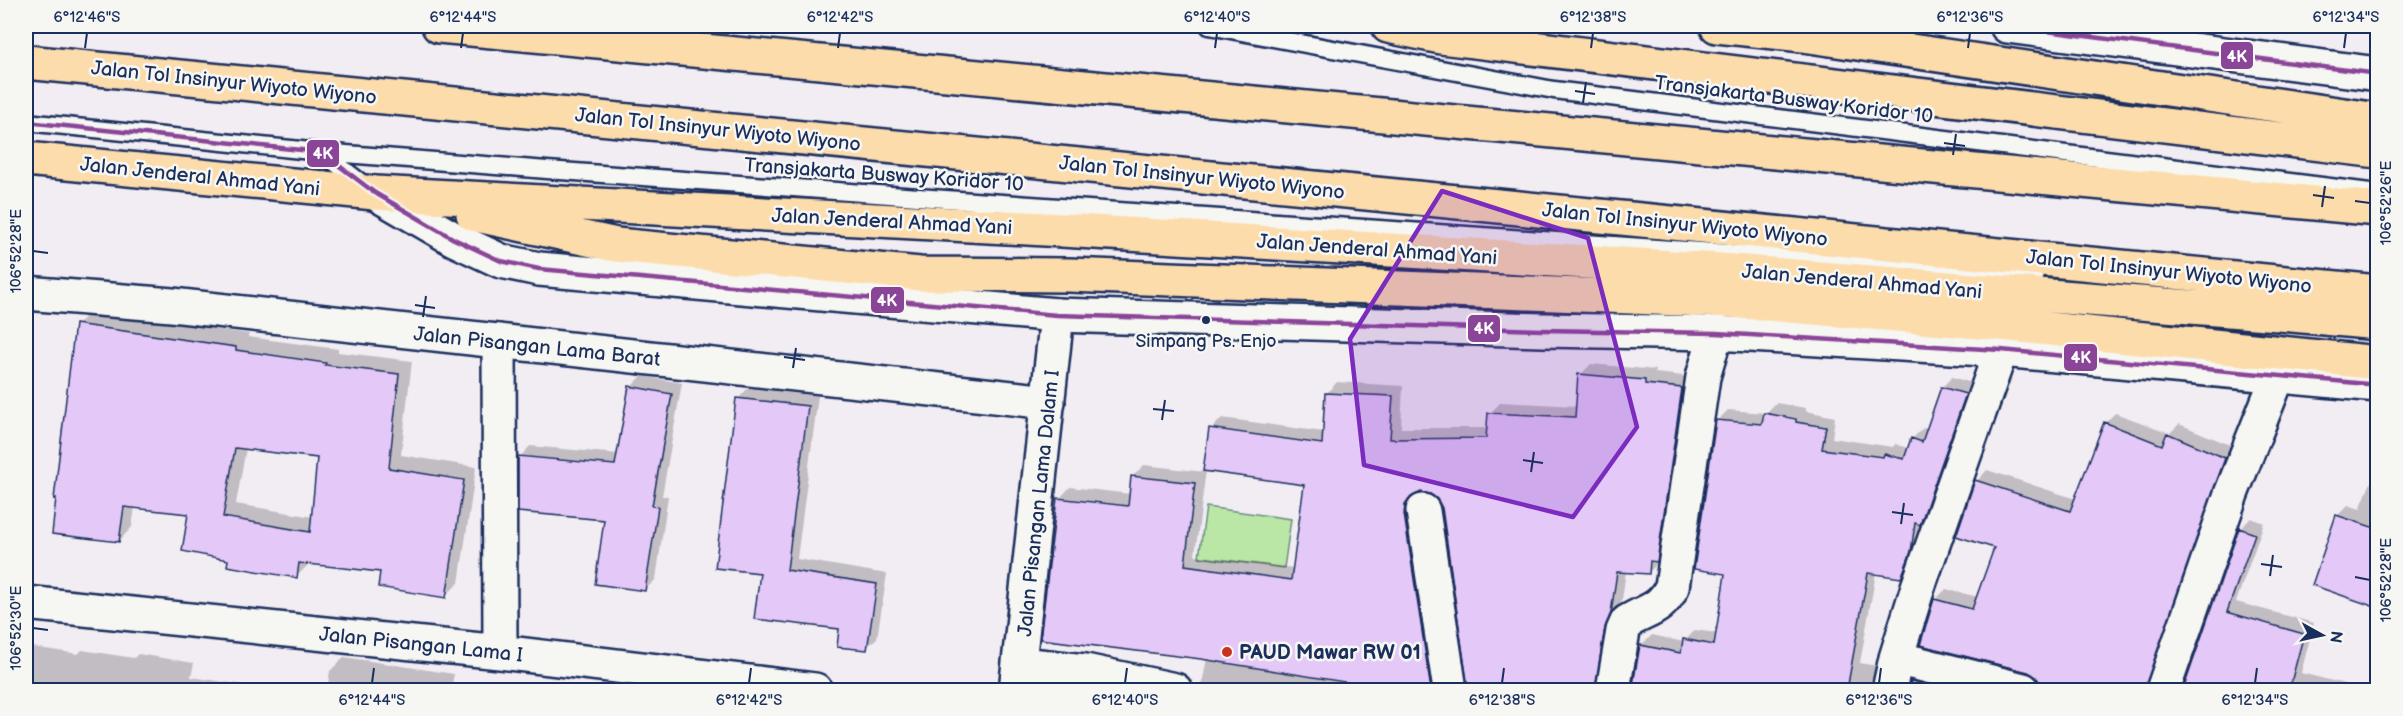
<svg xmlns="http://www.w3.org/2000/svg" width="2403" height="716" font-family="'Balsamiq Sans',sans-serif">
	<rect width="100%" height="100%" fill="#f2edf3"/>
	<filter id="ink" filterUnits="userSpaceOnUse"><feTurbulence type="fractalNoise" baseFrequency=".0167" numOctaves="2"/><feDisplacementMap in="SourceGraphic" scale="12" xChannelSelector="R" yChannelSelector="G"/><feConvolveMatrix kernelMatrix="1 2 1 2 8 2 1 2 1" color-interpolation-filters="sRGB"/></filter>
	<g filter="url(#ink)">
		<path fill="#bae7a5" stroke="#6a8b82" stroke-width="1.5" d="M1206,507l85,12 -7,49 -85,-11z"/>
		<path fill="#0003" fill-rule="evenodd" d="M2252,26h12l-3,3z
			M90,311l159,23 -1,3 90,12v3l74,9 -11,94 75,12 -17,116 -14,13 -64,-25 -71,-8 -14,14 -66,-19 -40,-45 -55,-6 -3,20 -13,14 -42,-216zM246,448l73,9 -6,60 -77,-13z
			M1591,364l65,6 -1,3 38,4 -33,184 -11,11 -23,-1 -4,29 -7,15 -8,75h-137l-27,-182 -4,-9 -8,-7 -12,-1 -3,1 -1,10 24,158 -11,11 -21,2 -2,17h-204l6,-32 -148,-159 11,-12 61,7 2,-18 11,-11 61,7 6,-43 11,-11 102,14 2,-38 11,-12 66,4 -2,42h87l2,-15 11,-11 76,4 3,-31zM1206,470l100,14 -12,84 -99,-13z
			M642,376l40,7 -20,113h6l-12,83 -11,11 -39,-71 -86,-62 10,-11 89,8 12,-67z
			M1952,377l23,7 -45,128 -7,7 -2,21 -10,26 -10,10 -25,-3 -16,90 23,4 2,23h-252l8,-44 11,-11 32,7 11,-12 22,3 10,-60 -10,-152 11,-11 38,3 10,-10 30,5v3l29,6 -3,21 61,9 2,-3 14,4 3,-9 11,-11 5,2 14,-43z
			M748,388l70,8 -21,163 90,15 -10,64 -11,10 -104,-76 -24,-173z
			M2115,413l55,20 9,-9 56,23 -76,243h-116l-1,-6 -4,-8 -103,-76 11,-11 32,8 18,-50 -19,-66 10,-11 89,29 29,-76z
			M2378,465v142l-41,-91 11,-11 12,4z
			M2251,518l13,5 -28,79 78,21 -13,50 56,14 -1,3h-172l56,-161z
			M26,646l52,8 4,-4 52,8 4,-4 56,9 -3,14 62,9 -1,4h5h-231z
			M344,657l110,17 -3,16h-124l3,-19z
			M1923,671l76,19h-90l4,-8z"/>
		<path fill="#e3c8f8" stroke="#1b2f5e" stroke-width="1.5" fill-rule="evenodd" d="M75,324l161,23v3l90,13 -1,2 74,9 -10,94 75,12 -18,118 -68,-11 2,-15 -81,-9 -2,15 -70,-12 1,-6 -46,-9 6,-37 -64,-7 -5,35 -67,-8 4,-36 -2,1zM235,448l82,10 -7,74 -87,-15z
			M1578,374l67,6v4l37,4 -25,174 -7,-1 -1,13 -32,-2 -6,41 -6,15 -10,62h-127l-26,-182 -5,-9 -7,-5 -9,-2 -10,5 -6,8 -1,9 27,176h-68l1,-5 -163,-26 -161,-20 17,-141 71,8 3,-30 64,7 -10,82 106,15 13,-95 -101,-14 6,-43 113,16 3,-51 68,3 -3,43 96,-1 2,-25 87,4z
			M629,386l43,8 -20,112 6,1 -13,84 -50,-7 9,-64 -86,-8v-56l97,9z
			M1941,387l25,7 -46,131 -5,-2 -4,29 -10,26 -33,-5 -21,117h-215l8,-45 41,8 2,-14 31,6 11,-71 -31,-5 22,-149 46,4 2,-11 32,6v3l30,5 -4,22 61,8 1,-3 20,5 7,-21 11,4z
			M736,398l72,8 -21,164 90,14 -10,66 -30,-3 2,-18 -85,-10 6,-46 -45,-5z
			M2104,422l58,23 5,-12 58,25 -80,232h-104v-6l-5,-7 -8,-5 -108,-27 14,-46 38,10 22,-61 -38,-12 19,-56 95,31z
			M2336,515l42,14v79l-66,-23z
			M2239,528l16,6 -28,78 77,22 -15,56h-106z
			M1911,681l37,9h-39z"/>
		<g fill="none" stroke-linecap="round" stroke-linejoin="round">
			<defs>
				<path id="lane" d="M1209,26l345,64 824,103
					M26,122l295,30 226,18 412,30 1076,74
					M321,152l46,35"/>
				<path id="street" d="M26,293l146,12 876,97
					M499,341l1,311
					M1423,511l27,179
					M26,603l474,49 315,38
					M1896,658l127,32
					M1021,664l64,7 90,19
					M1016,690l41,-375
					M1613,690l10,-59 4,-9c21,-13 33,-11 45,-35l31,-210 13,-44
					M1889,690l7,-32 22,-71 83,-237
					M2163,690l68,-196 47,-118"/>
				<path id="secondary" d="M2007,26l371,48
					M375,193l79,46 47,22 38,8 518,46 485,15 174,3 285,17 377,35"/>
				<path id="highway" d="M439,26l1939,183
					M1388,26l53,11 937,114
					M1717,26l86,9 575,85
					M26,62l2352,230
					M26,159l349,34 670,36 676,41 571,45 86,8
					M473,214l143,31 304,29 149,1 662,26 260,22 387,40"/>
			</defs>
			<use href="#lane" stroke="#1b2f5e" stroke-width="21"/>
			<use href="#street" stroke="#1b2f5e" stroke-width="38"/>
			<use href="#secondary" stroke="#1b2f5e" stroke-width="38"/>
			<use href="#highway" stroke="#1b2f5e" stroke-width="38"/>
			<use href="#lane" stroke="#f6f6f2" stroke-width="16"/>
			<use href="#street" stroke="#f6f6f2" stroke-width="33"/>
			<use href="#secondary" stroke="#f6f6f2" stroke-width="33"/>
			<use href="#highway" stroke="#fddcac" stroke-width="33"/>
			<defs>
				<path id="bus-1" d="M2007,26l371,48
					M26,122l295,30 54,41 79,46 47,22 38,8 518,46 485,15 174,3 285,17 377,35"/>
			</defs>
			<use href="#bus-1" stroke="#f6f6f2" stroke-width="9"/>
			<use href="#bus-1" stroke="#8a4598" stroke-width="4.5"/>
		</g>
	</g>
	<path fill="#7b2cbf" fill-opacity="0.2" stroke="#7b2cbf" stroke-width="4.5" stroke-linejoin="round" d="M1442,191l146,47 49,189 -64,90 -209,-52 -14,-126z"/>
	<path fill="none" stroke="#1b2f5e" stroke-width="2" d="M85,48l2,-15M461,48l2,-15M838,48l2,-15M1215,48l2,-15M1591,48l2,-15M1968,48l2,-15M2344,48l2,-15M1575,91l20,3M1583,103l3,-21M1944,143l21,3M1953,155l3,-21M2313,195l21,3M2355,201l15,2M2322,207l3,-21M33,251l15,2M415,305l20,3M423,317l3,-21M784,357l21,3M793,368l3,-20M1153,409l21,2M1162,420l3,-20M1523,460l20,3M1531,472l3,-20M1892,512l21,3M1901,524l3,-21M2261,564l21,3M2270,576l3,-21M2355,577l15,3M33,628l15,2M372,683l2,-15M749,683l2,-15M1125,683l2,-15M1502,683l2,-15M1879,683l2,-15M2255,683l2,-15"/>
	<circle fill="#1b2f5e" stroke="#f6f6f2" stroke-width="2" cx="1206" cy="320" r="5"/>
	<circle fill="#c8321e" stroke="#f6f6f2" stroke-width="2" cx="1227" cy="652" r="6"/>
	<g text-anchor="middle" stroke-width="5" stroke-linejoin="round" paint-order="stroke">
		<g font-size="18" fill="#1b2f5e" stroke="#f6f6f2">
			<text x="1206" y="347">Simpang Ps. Enjo</text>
		</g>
		<g font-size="20" fill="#1b2f5e" stroke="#f6f6f2">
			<text transform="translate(234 82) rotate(6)" y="7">Jalan Tol Insinyur Wiyoto Wiyono</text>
			<text transform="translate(1794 99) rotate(7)" y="7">Transjakarta Busway Koridor 10</text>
			<text transform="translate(718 129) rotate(6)" y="7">Jalan Tol Insinyur Wiyoto Wiyono</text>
			<text transform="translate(884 174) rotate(4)" y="7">Transjakarta Busway Koridor 10</text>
			<text transform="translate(200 176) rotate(6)" y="7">Jalan Jenderal Ahmad Yani</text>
			<text transform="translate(1202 177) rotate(6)" y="7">Jalan Tol Insinyur Wiyoto Wiyono</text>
			<text transform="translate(892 221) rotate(3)" y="7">Jalan Jenderal Ahmad Yani</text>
			<text transform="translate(1685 224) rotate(6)" y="7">Jalan Tol Insinyur Wiyoto Wiyono</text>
			<text transform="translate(1377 249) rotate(4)" y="7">Jalan Jenderal Ahmad Yani</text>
			<text transform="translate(2169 271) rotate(6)" y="7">Jalan Tol Insinyur Wiyoto Wiyono</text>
			<text transform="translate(1862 281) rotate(5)" y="7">Jalan Jenderal Ahmad Yani</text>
			<text transform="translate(537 346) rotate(6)" y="7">Jalan Pisangan Lama Barat</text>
			<text transform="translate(1038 503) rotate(-84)" y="7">Jalan Pisangan Lama Dalam I</text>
			<text transform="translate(421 644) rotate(6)" y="7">Jalan Pisangan Lama I</text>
		</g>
		<g font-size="20" font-weight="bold" fill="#1b2f5e" stroke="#f6f6f2" text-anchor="start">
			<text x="1239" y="659">PAUD Mawar RW 01</text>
		</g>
	</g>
	<g stroke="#f6f6f2" stroke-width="2">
		<rect x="2220" y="41" width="34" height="29" rx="6" fill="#8a4598"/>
		<rect x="306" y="139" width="34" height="29" rx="6" fill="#8a4598"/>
		<rect x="870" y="286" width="35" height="28" rx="6" fill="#8a4598"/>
		<rect x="1467" y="314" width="34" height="29" rx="6" fill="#8a4598"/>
		<rect x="2063" y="343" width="35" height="29" rx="6" fill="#8a4598"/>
	</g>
	<g font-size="16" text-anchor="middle" font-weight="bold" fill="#fff">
		<text x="2237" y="62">4K</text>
		<text x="323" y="159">4K</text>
		<text x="887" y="306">4K</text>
		<text x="1484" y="334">4K</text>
		<text x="2081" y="363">4K</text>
	</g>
	<rect width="2403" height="716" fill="none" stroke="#f6f6f2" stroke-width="66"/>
	<g transform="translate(2322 635) rotate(98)" stroke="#f6f6f2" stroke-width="4.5" paint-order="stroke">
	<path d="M0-4.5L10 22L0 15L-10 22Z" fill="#1b2f5e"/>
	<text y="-9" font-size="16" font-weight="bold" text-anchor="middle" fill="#1b2f5e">N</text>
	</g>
	<rect x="33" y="33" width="2337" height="650" fill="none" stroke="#1b2f5e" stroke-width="2"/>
	<g font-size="15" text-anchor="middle" fill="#1b2f5e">
		<text x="87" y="22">6°12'46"S</text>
		<text x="463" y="22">6°12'44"S</text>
		<text x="840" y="22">6°12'42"S</text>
		<text x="1217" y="22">6°12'40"S</text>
		<text x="1593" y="22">6°12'38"S</text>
		<text x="1970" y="22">6°12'36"S</text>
		<text x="2346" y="22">6°12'34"S</text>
		<text transform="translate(2386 203) rotate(-90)" y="5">106°52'26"E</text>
		<text transform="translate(16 251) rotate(-90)" y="5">106°52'28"E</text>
		<text transform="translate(2386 580) rotate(-90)" y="5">106°52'28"E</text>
		<text transform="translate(16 628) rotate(-90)" y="5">106°52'30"E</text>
		<text x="372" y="705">6°12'44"S</text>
		<text x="749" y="705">6°12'42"S</text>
		<text x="1125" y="705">6°12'40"S</text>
		<text x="1502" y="705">6°12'38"S</text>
		<text x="1879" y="705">6°12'36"S</text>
		<text x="2255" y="705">6°12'34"S</text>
	</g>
</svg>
